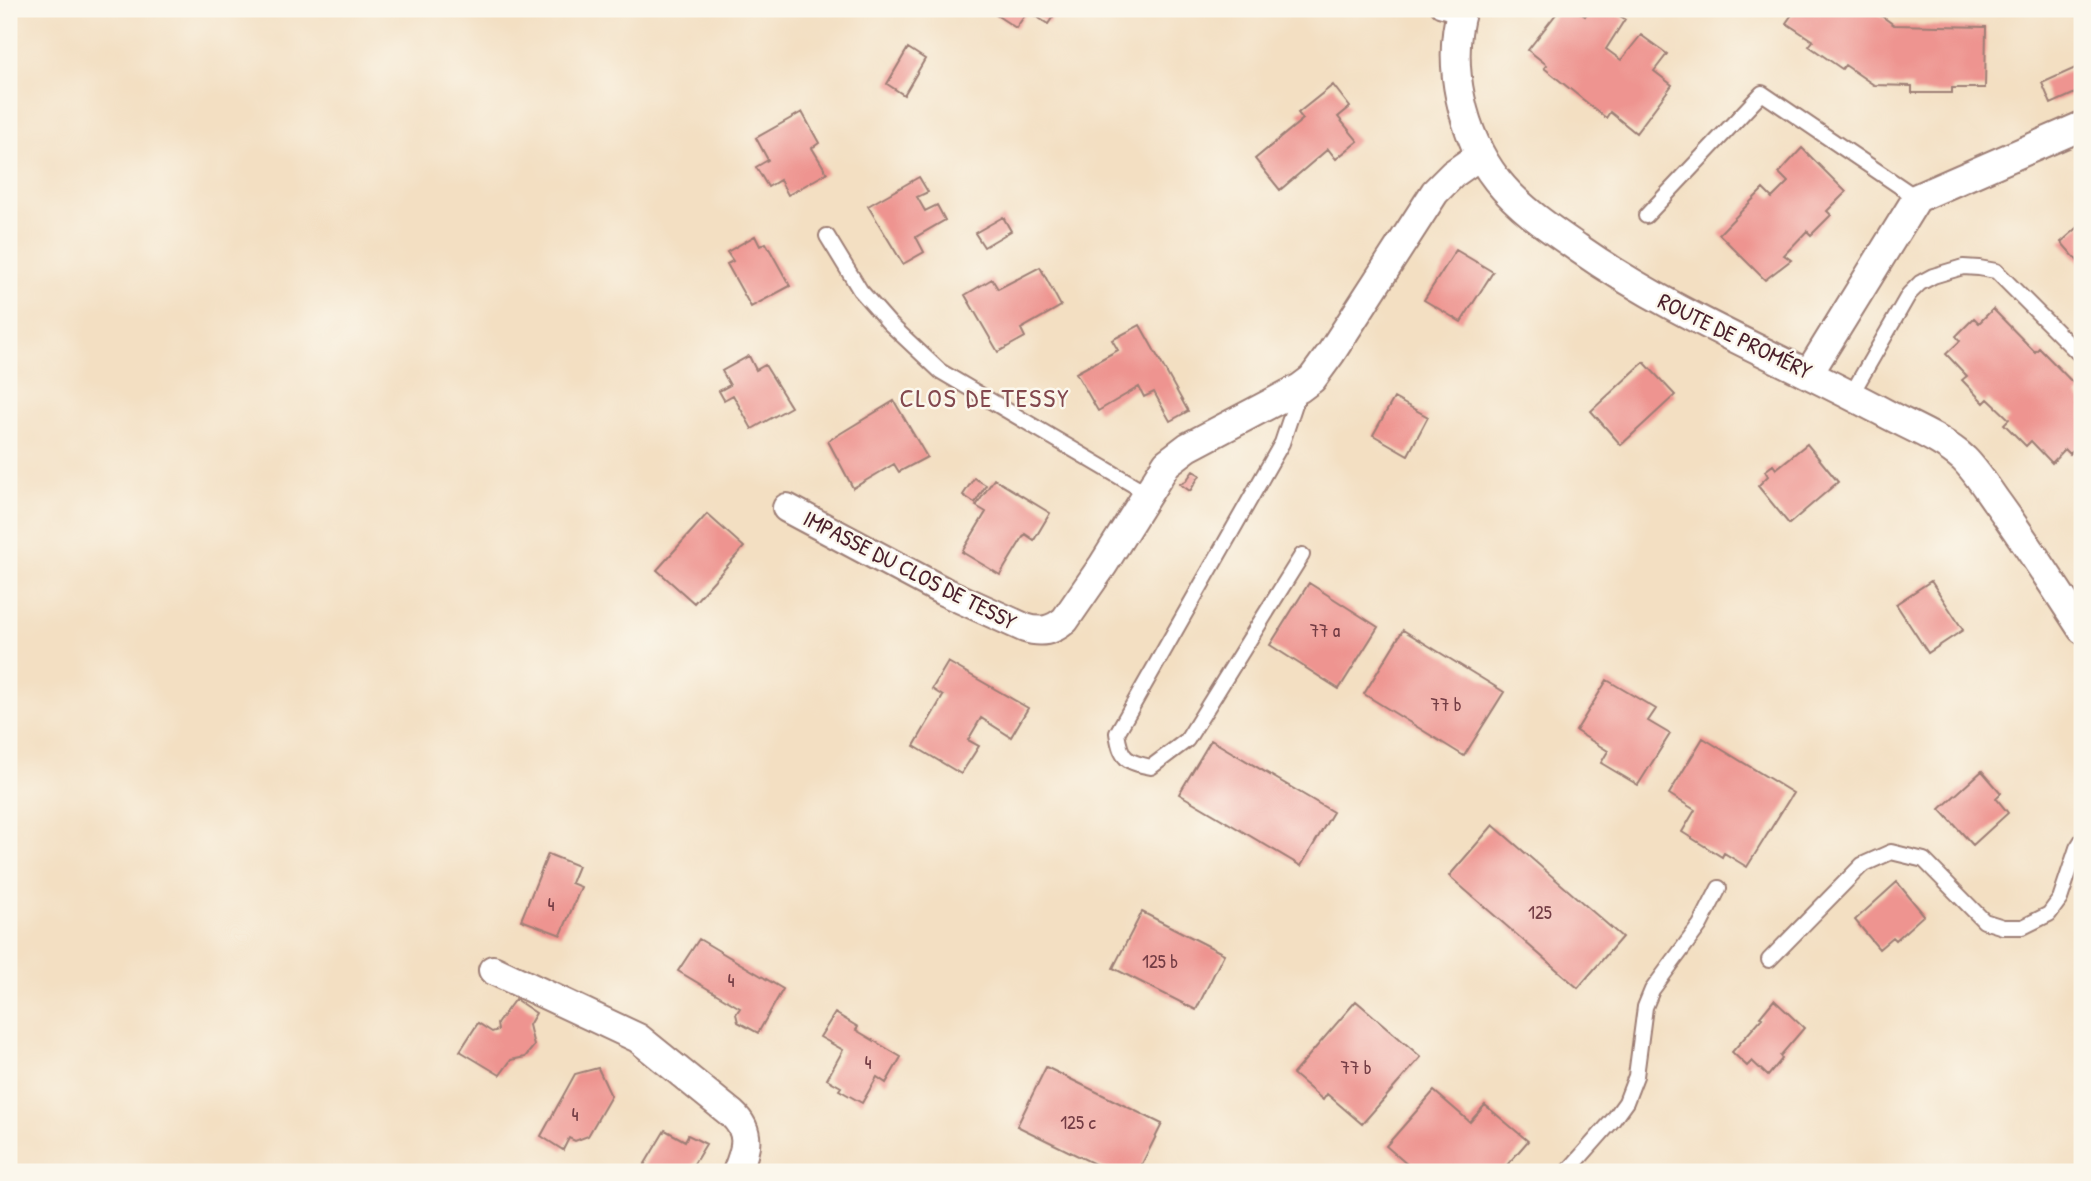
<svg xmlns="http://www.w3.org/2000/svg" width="2091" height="1181" font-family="'Patrick Hand',sans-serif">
	<rect width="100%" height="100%" fill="#fbf7ec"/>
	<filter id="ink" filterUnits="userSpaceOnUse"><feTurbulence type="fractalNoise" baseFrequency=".0143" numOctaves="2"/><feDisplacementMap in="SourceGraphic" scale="14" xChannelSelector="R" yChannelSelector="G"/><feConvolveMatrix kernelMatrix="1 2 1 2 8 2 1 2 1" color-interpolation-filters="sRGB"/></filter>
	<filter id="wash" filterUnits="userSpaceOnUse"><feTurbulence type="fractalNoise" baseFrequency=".00686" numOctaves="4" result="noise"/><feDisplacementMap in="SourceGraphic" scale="28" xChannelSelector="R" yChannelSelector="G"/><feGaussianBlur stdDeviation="1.57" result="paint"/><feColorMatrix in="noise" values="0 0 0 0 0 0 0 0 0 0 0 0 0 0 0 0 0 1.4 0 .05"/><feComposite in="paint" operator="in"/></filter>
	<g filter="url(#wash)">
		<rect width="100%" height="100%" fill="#f3dfc2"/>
		<g id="blocks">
			<path fill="#ee9490" d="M987,9h71l-10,15 -20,-13 -12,17z
				M1560,9h15l10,7 5,-7h17l18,10 -19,30 15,11 20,-25 26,19 -13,17 18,14 -36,48 -26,-21 -4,6 -62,-50 3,-3 -19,-15z
				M1796,9h76l22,16 92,2 -1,61h-33v5h-40v-7l-38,-1 -29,-20 -3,4 -33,-23 4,-5 -27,-18z
				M908,48l17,11 -21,36 -17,-11z
				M2082,65v25l-31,14 -9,-21z
				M1333,85l17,22 -12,10 20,24 -22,18 -8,-10 -48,41 -25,-31 48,-40 -5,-6z
				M802,112l17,31 -7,5 15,25 -39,22 -8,-15 -12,7 -12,-20 12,-7 -12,-22z
				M1802,148l44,44 -19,19 4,4 -20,20 -4,-4 -23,24 7,5 -26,20 -46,-46 44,-45 9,9 16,-16 -9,-9z
				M919,177l9,15 -11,5 8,14 12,-6 8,15 -29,17 8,15 -21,12 -35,-58z
				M1003,217l8,14 -27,16 -9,-14z
				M2082,224v42l-21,-24z
				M755,236l5,10 6,-3 24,43 -39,21 -24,-43 6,-3 -6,-9z
				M1456,250l37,22 -32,50 -37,-22z
				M1040,267l21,39 -40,23 4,8 -27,15 -33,-57 27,-16 6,10z
				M1993,309l42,43 4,-4 43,44 -5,4 5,5v40l-12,13 -5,-5 -13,14 -21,-22 -5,5 -22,-22 5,-5 -21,-20 -4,4 -22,-23 5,-4 -21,-22 14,-13 -4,-5 18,-18 5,5z
				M1140,325l48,86 -18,10 -16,-29 -10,5 -5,-10 -41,24 -22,-38 42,-23 -6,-10z
				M749,356l7,14 9,-5 26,42 -39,22 -19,-34 -9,5 -5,-9 11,-6 -8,-14z
				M1644,362l31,33 -54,50 -30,-34z
				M1394,398l34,19 -20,38 -35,-20z
				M894,401l33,56 -28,15 -5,-8 -41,24 -25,-47z
				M1807,444l31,38 -49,42 -31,-38 10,-10 -3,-5 8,-6 3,4z
				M1193,471l7,4 -10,16 -10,-7 6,-3z
				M974,478l12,7 -11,18 -12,-8z
				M994,479l56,34 -16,27 -9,-6 -25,41 -38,-23 24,-40 -10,-6z
				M707,514l37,33 -50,56 -37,-33z
				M1931,581l32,49 -35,23 -32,-49z
				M1309,583l69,44 -39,62 -69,-44z
				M1403,630l101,62 -40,64 -100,-62z
				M948,662l80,46 -17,29 -30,-19 -13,22 11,6 -18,28 -47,-28 29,-50 -11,-7z
				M1607,680l49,29 -8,12 22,13 -32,51 -37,-22 7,-12 -32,-20z
				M1703,738l90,55 -46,74 -23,-14 -2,4 -40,-25 13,-22 -26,-16z
				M1211,740l122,72 -32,54 -122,-72z
				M1982,771l19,22 -5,5 12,15 -35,32 -33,-36z
				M1493,825l129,112 -44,51 -129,-112z
				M548,854l30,12 -7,17 10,4 -20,48 -40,-15z
				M1897,882l27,33 -28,25 -3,-3 -14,12 -24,-29z
				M1142,912l82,42 -28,56 -83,-42z
				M699,939l84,50 -25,44 -20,-11 -2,-8 4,-6 -62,-37z
				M515,999l21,14 -7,12 5,21 -9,11 -14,3 -11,15 -40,-24 18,-28 14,9 6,-2 -1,-6z
				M1774,1000l30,28 -24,28 2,3 -14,17 -16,-15 -5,5 -15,-14 30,-34 -2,-1z
				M1356,1001l65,56 -59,67 -35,-30 -4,6 -30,-26z
				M835,1013l23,14 -2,3 45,27 -15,26 -9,-6 -15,26 -23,-13 2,-3 -14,-8 16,-29 -23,-13z
				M1046,1067l116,57 -24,48h-27l-94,-46z
				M598,1068l13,28 -23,40 -13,5 -6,-3 -6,12 -22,-14 34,-62z
				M1434,1091l36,31 15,-17 43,36 -27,31h-85l-30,-26z
				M665,1130l20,11 3,-6 18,9 -17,28h-49z"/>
		</g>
	</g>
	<g filter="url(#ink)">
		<use href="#blocks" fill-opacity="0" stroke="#9e7f76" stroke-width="2"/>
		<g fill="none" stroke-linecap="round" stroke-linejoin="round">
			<defs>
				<path id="lane" d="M1439,9l21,6
					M1646,216l116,-123 155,105
					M827,236l33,54 29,33 51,48 207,122
					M1300,389l-18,54 -165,290c4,26 9,29 34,34l36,-27 115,-185
					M1851,395l58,-101 11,-11 13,-7 30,-9 16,1 17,3 86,86
					M1769,960l93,-95 29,-13 33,8 60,61 19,6h20l26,-13 11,-15 17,-51 5,-8
					M1567,1172l46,-52 13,-18 10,-26 9,-69 7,-17 48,-65 19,-37"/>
				<path id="street" d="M1462,9c-16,55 0,126 35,171 22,28 52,48 81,68 94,66 202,109 303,163 27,15 60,27 83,48 12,12 22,28 32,42 30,41 58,85 86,128
					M1809,373l108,-175 165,-72
					M787,508l156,83 82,37c16,5 27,3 40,-8l38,-55 64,-102 21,-16 112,-59 12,-9 19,-26 104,-161 18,-18 27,-19
					M493,970l145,68 94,76c20,18 14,36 5,58"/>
			</defs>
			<use href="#lane" stroke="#9e7f76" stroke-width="18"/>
			<use href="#street" stroke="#9e7f76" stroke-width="32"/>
			<use href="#lane" stroke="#fff" stroke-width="14"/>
			<use href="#street" stroke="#fff" stroke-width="28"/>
		</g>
	</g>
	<g text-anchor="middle" stroke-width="5" stroke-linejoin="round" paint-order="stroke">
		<g font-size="19" fill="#733c44">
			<text x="1325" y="637">77 a</text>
			<text x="1446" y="711">77 b</text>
			<text x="551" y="911">4</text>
			<text x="1540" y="919">125</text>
			<text x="1160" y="968">125 b</text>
			<text x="731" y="987">4</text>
			<text x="868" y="1069">4</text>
			<text x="1356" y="1074">77 b</text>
			<text x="575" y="1121">4</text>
			<text x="1078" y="1129">125 c</text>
		</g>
		<g font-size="23" fill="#4a1f2b" stroke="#fbf7ec">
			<text transform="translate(1735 336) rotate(26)" y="8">ROUTE DE PROMÉRY</text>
			<text transform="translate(910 570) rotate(27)" y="8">IMPASSE DU CLOS DE TESSY</text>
		</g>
		<g font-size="26" letter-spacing="2" fill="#83484e" stroke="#fbf7ec">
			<text x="985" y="407">CLOS DE TESSY</text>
		</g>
	</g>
	<rect width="2091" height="1181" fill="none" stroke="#fbf7ec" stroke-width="35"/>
</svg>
